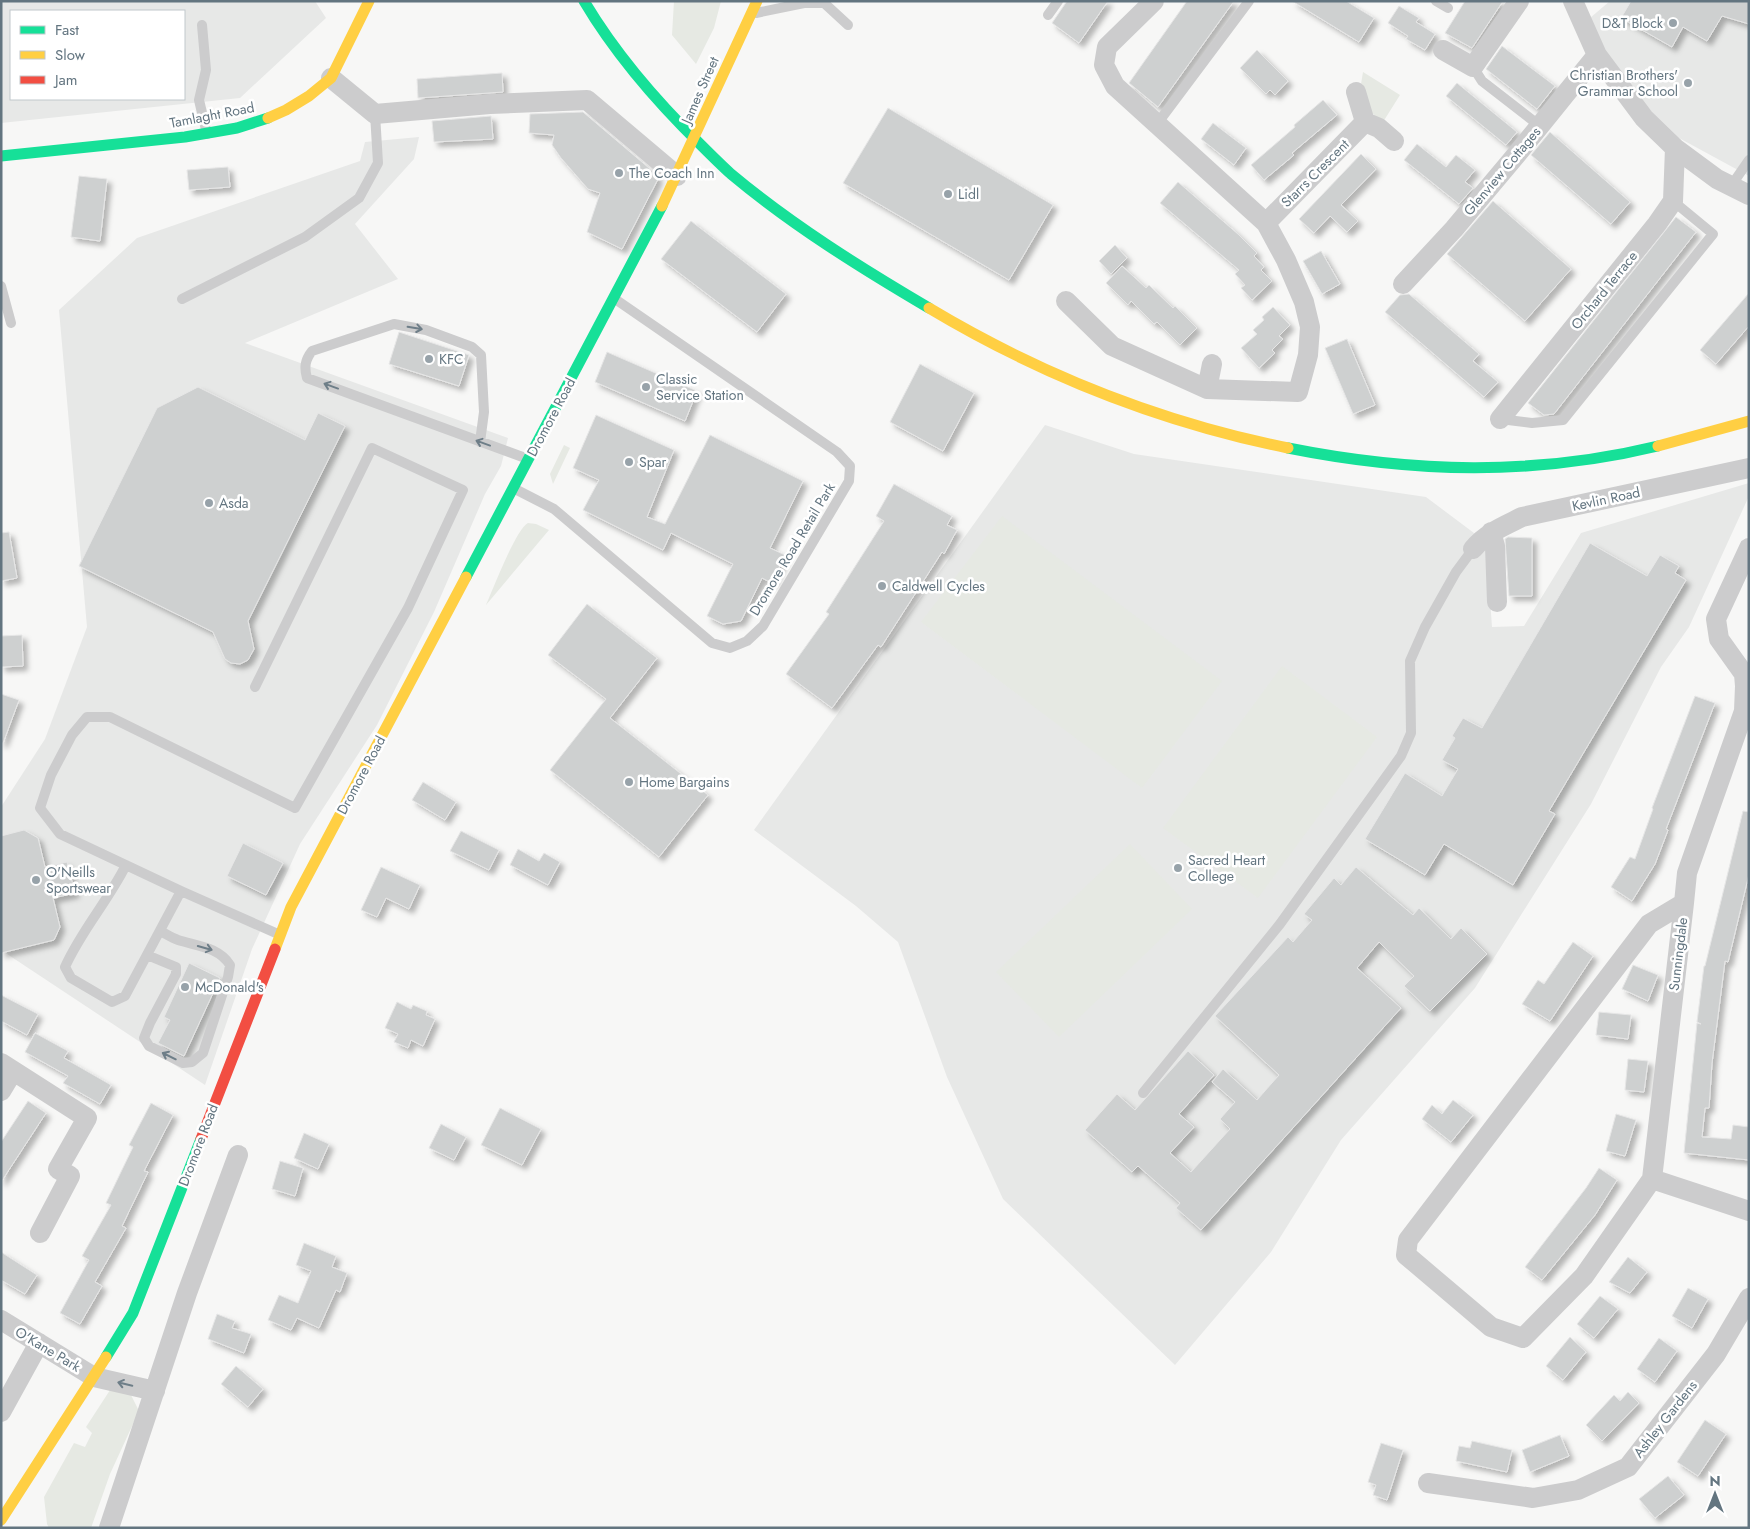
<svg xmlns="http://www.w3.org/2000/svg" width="1750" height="1529" font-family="Jost,sans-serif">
	<defs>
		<filter id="shadow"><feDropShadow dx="4.5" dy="4.5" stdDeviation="2.5" flood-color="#0004"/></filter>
	</defs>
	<rect width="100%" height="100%" fill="#f7f7f6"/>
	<path fill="#e7e8e7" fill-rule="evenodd" d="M1,1h314l11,17 -86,80 -239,25zM11,11h173v88h-173z
		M1610,1h139v175l-70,-38 -34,-33 -37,-43 -18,-44z
		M419,137l-5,22 -59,65 43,55 -153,64 263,95 -7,28 -16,28 -51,118 -57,113 -77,119 -48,105 -47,136 -204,-135v-143l44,-68 42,-112 -28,-317 78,-72 223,-77 5,-19z
		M1045,425l89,29 292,43 60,45 6,85 32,-1 57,-93 168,-50v13l-60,131 -28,40 -70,137 -116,184 -134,152 -70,112 -96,113 -172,-166 -56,-122 -49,-135 -42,-36 -102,-76z"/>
	<path fill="#e6e9e3" d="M674,1h47l-7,27 -18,36 -24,-29z
		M1363,72l37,23 -17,27 -11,-9 -12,-23z
		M564,445l6,3 -17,36 -3,-10z
		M1002,516l220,165 -80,107 -221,-166z
		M528,523l8,1 13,6 -63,75c7,-16 30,-76 42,-82z
		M1282,666l95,71 -119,161 -95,-70z
		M1130,844l62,65 -133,128 -63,-65z
		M112,1387l18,6 9,18 -29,63 -19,54h-42l-2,-4 -3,-27 30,-54 11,4 7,-14 -6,-6z"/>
	<path fill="#ced0d0" stroke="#e6e6e6" filter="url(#shadow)" d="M1067,1h41l-29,42 -27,-20z
		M1187,1h47l-76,106 -29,-24z
		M1292,1h54l28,17 -15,24z
		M1465,1h38l-31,47 -27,-15z
		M1631,1h118v23l-27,-8 -15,25 -24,-14 -11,20 -51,-29z
		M1399,6l20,12 -3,4 19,12 -10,16 -19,-11 2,-3 -20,-13z
		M1502,46l53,40 -18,23 -51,-40z
		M1257,50l31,31 -13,14 -5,-5 -4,4 -26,-26z
		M502,73l1,19 -85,6 -1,-19z
		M1457,83l60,49 -11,13 -60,-49z
		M1323,100l14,15 -45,38 2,2 -30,25 -13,-15 44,-38 -1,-2z
		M888,108l165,97 -44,75 -166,-97z
		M583,112l73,62 2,5 -36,70 -35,-17 13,-39 -12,-4 -27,-31 -9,-13 2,-10 -25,-2 1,-19z
		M491,116l2,23 -59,3 -2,-21z
		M1213,123l33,25 -12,17 -33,-26z
		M1550,132l80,70 -19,22 -80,-69z
		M1417,144l29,23 10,-12 19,15 -10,12 8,6 -14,16 -55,-44z
		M1361,154l15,15 -35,36 17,16 -11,11 -17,-16 -16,17 -15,-14z
		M228,167l2,20 -41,3 -2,-20z
		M79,176l28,3 -7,62 -29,-4z
		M1178,182l61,53 18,18 -3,3 10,11 -3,3 11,11 -20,19 -11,-12 4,-3 -10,-11 4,-4 -79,-67z
		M1493,201l78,68 -46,52 -78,-67z
		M1676,217l20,15 -142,182 -10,1 -16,-12z
		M691,221l95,73 -29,38 -96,-73z
		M1115,245l12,13 -16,16 -12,-13z
		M1321,251l19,33 -18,10 -19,-33z
		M1122,266l24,22 3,-3 24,23 2,-2 22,22 -17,17 -23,-23 -3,2 -23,-23 -3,4 -22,-22z
		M1749,293v33l-33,38 -16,-14z
		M1409,294l70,60 -6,7 25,21 -14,15 -99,-85 15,-17z
		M1273,307l17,18 -11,11 4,3 -11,11 3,3 -16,15 -18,-20 16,-14 -4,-4 11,-10 -2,-3z
		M399,332l70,23 -10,31 -70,-22z
		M1347,339l28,66 -22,9 -28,-66z
		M607,352l90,39 -12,30 -90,-39z
		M920,364l54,29 -31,58 -53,-29z
		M198,387l107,53 13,-27 27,13 -97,195 6,28 -6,11 -8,4 -9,-1 -6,-4 -12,-27 -134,-66 78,-158z
		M596,415l78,35 -27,67 18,7 45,-89 93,46 -33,67 15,7 -13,28 -10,-5 -21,43 -18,3 -16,-8 26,-52 -62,-31 -8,17 -80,-40 16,-30 -26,-12z
		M894,484l58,32 -5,9 10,5 -13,24 -2,-2 -61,95 -3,-2 -46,63 -46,-34 43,-60 -3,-2 58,-91 -8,-5z
		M9,532l8,46 -16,3v-48z
		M1508,537l24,1v58h-23l-4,-57z
		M1590,543l57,33 13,-21 19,11 -4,7 11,7 -137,231 6,3 -42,71 -69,-41 -19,31 -60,-36 40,-66 37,23 16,-27 -16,-9 13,-22 -3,-2 11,-18 19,10z
		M587,604l70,54 -47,60 98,77 -49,62 -109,-87 56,-71 -58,-44z
		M22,635l1,31 -22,1v-31z
		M1,694l18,6 -16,43h-2z
		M1695,696l20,7 -49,126 2,1 -13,34 -23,37 -21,-14 19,-30 5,2 18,-50 -1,-1z
		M423,782l33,20 -11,18 -33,-20z
		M1743,811l6,1v62l-21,88 -3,-1 -13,102 -3,45h-4l-3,29 29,2 2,-14 16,2v33l-65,-7 13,-130 4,1 -4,-2 7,-56h1z
		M24,830l14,8 7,29 22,-5 8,31 -22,5 7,29 -6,13 -53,13v-117z
		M461,831l38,19 -10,20 -39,-19z
		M243,843l40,20 -17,32 -39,-19z
		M518,849l21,12 5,-8 16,9 -12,23 -38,-20z
		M381,867l39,18 -11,24 -23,-11 -9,19 -16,-7z
		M1356,867l57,48 6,-7 32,31 10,-11 26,26 -57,57 -26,-25 10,-10 -35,-34 -22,26 44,40 -200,222 -25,-22 4,-5 -42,-37 -6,6 -47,-42 32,-36 18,16 53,-59 26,24 -35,39 15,13 -24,26 21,19 39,-43 -10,-10 15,-17 -23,-20 11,-13 34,31 22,-25 -64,-59 73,-79 5,5 19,-22 -8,-6 30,-36 7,7z
		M1573,942l20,14 -43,65 -28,-17 16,-24 6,4z
		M189,963l31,15 -36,78 -26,-13 12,-23 -6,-3z
		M1633,965l25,10 -10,26 -26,-12z
		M1,995l37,19 -11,21 -26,-14z
		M397,1002l14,7 2,-4 14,6 -1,4 9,4 -12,27 -12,-6 -3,8 -14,-6 4,-8 -13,-6z
		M1599,1012l32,3 -3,24 -32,-4z
		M35,1033l33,18 -4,7 47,27 -11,19 -37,-21 5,-7 -43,-24z
		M1628,1059l20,2 -4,31 -19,-2z
		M1453,1100l20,15 -22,27 -29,-23 10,-14 10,9z
		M28,1101l18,12 -45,69v-40z
		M151,1103l22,12 -29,56 4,1 -26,54 4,2 -31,54 7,4 -22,38 -20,-11 29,-53 -7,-4 29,-51 -5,-2 27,-56 -4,-2z
		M500,1108l41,21 -19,36 -41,-20z
		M1616,1114l20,6 -11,36 -19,-5z
		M441,1124l25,13 -12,23 -25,-12z
		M304,1133l25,11 -11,25 -24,-11z
		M280,1161l23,7 -8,28 -23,-7z
		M1599,1168l18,12 -22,35 -53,65 -17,-13 61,-79z
		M304,1243l32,13 -4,11 15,6 -7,19 -4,-2 -17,38 -22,-10 -6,12 -23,-10 11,-25 19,8 13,-32 -15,-6z
		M1,1252l36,23 -12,19 -24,-14z
		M1628,1257l19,15 -17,21 -21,-11z
		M1688,1288l20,11 -16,29 -20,-12z
		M1600,1296l18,13 -24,29 -17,-14z
		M217,1314l18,7 -3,7 19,6 -7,19 -36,-14z
		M1570,1337l16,15 -23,28 -17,-14z
		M1659,1338l18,13 -22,31 -18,-13z
		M236,1366l27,23 -15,18 -27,-23z
		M1628,1392l11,11 -37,38 -16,-16 28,-30 6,6z
		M1705,1420l21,14 -28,42 -21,-14z
		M1560,1435l9,21 -39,16 -8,-22z
		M1472,1441l40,9 -5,22 -51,-11 3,-15 11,2z
		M1381,1443l22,7 -16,50 -14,-5 3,-10 -8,-3z
		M1668,1476l16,19 -29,23 -16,-19z"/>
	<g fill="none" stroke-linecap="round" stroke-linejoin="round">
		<path stroke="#cccccd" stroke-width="10" d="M822,1l26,24
			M1436,1l12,7
			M756,13l48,-10h20
			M1048,15l10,-14
			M202,25l4,45 -7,30 8,34
			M1473,67l9,14 58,45
			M1157,124l92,-123
			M1731,186l18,-26
			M1,286l10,37
			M182,299l123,-62 54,-39 19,-35 -3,-49
			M1500,419l32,4 31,-3 150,-186 -40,-33
			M480,442l4,-30 -3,-57 -9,-8 -46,-17 -32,-6 -82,27c-7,9 -8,16 -5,27l221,81
			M515,489l39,20 158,134 18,5 17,-7 16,-15 86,-145 1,-15 -13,-14 -222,-153
			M255,687l117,-239 91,42 -55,118 -113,200 -185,-91h-23l-15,18 -21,40 -11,33 20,26 121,57 97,43
			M126,865c-18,36 -45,66 -61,102l6,11 41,24 13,-6 56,-105
			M147,955l29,12v7l-26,49 -6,15 5,8 34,17 9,-1 11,-9 25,-76 2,-12c-11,-18 -33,-19 -52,-25 -6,-2 -12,-6 -18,-9
			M1143,1093l137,-169 121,-168 10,-23 -1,-72 15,-34 31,-55 17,-23"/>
		<path stroke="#cccccd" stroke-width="20" d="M1573,1l24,54 47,63 31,30 42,31 32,16
			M1443,50l30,17 46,-66
			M331,78l44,36 115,-10 97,-4 90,76
			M1356,92l9,30 14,6 15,13
			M1266,223l99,-101
			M1403,284l51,-55 63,-75 80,-99
			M1066,301l46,45 95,43 91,3 10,-37 2,-28 -6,-25 -18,-42 -20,-37 -151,-137 -11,-21 3,-18 47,-46
			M1207,389l5,-25
			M1500,419l157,-195 16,-23 2,-53
			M1491,532l4,14 2,56
			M1473,549c13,-16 31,-23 49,-32l227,-49
			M1684,903l-35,21 -241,316 -2,15 85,72 32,11 61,-62 68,-97 32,-276 3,-30 57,-162 1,-25 -1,-12 -25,-35 -3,-20 33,-71
			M1,1063l86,55 -29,51 12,7 -30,57
			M1,1091l12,-20
			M1652,1179l97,32
			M1,1320l93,57 61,14
			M1,1412l38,-69
			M1428,1483l105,15 45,-8 50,-23 88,-113 33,-56
			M109,1528l78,-235 51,-138"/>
		<path stroke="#16e098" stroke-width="11" d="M584,1c32,54 72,100 117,144 10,10 20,20 30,29 61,51 130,94 198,134
			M1,156l184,-19 52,-9 31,-10
			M1288,448c125,25 246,28 370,-2
			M466,577l196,-371
			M106,1357l27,-44 68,-174"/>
		<path stroke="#ffcf43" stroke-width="11" d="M268,118l18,-8 23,-14 22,-18 38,-77
			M662,206l95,-205
			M929,308c112,67 231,114 359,140
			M1658,446l91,-25
			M275,949l16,-42 175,-330
			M1,1520l105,-163"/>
		<path stroke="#f24e42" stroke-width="11" d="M201,1139l74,-190"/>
	</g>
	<defs><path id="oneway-shaft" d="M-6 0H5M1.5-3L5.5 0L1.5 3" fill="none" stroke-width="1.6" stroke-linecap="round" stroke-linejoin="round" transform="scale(1.25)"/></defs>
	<g stroke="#6e7e88">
		<use href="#oneway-shaft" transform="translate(415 328) rotate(9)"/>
		<use href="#oneway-shaft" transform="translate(331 386) rotate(-160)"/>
		<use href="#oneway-shaft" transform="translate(483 443) rotate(-160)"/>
		<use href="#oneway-shaft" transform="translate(205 948) rotate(16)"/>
		<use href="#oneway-shaft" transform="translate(169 1056) rotate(-154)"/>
		<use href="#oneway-shaft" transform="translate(125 1384) rotate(-167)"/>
	</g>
	<g fill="#97a2a9" stroke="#fff" stroke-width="2">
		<circle cx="1673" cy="23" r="5"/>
		<circle cx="1688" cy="83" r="5"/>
		<circle cx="619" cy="173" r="5"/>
		<circle cx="948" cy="194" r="5"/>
		<circle cx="429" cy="359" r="5"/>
		<circle cx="646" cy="387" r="5"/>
		<circle cx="629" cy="462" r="5"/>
		<circle cx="209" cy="503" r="5"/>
		<circle cx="882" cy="586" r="5"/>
		<circle cx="629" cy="782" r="5"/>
		<circle cx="1178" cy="868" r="5"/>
		<circle cx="36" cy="880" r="5"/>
		<circle cx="185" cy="987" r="5"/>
	</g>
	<g text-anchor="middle" stroke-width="5" stroke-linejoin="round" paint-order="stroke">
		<g font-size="14" fill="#637580" stroke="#fff" text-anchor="start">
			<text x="1663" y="28" text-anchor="end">D&amp;T Block</text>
			<text x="1678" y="80" text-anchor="end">Christian Brothers'<tspan x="1678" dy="16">Grammar School</tspan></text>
			<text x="629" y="178">The Coach Inn</text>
			<text x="958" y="199">Lidl</text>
			<text x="439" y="364">KFC</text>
			<text x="656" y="384">Classic<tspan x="656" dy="16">Service Station</tspan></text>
			<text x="639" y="467">Spar</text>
			<text x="219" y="508">Asda</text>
			<text x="892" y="591">Caldwell Cycles</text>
			<text x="639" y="787">Home Bargains</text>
			<text x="1188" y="865">Sacred Heart<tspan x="1188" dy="16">College</tspan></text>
			<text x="46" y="877">O'Neills<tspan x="46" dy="16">Sportswear</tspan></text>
			<text x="195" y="992">McDonald's</text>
		</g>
		<g font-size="14" fill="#637580" stroke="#fff">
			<text transform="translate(700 90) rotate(-66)" y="5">James Street</text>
			<text transform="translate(212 115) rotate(-11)" y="5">Tamlaght Road</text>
			<text transform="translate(1502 171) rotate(-50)" y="5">Glenview Cottages</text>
			<text transform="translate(1315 173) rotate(-45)" y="5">Starrs Crescent</text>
			<text transform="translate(1604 290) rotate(-51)" y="5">Orchard Terrace</text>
			<text transform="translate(551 417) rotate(-62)" y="5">Dromore Road</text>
			<text transform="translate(1606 499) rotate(-12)" y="5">Kevlin Road</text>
			<text transform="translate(792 549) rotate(-59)" y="5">Dromore Road Retail Park</text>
			<text transform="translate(361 775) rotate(-62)" y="5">Dromore Road</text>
			<text transform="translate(1678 954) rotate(-83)" y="5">Sunningdale</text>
			<text transform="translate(198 1145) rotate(-69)" y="5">Dromore Road</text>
			<text transform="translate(48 1349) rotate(31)" y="5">O'Kane Park</text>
			<text transform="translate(1665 1419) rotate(-52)" y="5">Ashley Gardens</text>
		</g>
	</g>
	<rect width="1750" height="1529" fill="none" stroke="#637580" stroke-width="5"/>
	<rect x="10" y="10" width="175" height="90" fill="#ffffff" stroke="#c1c8cc"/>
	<rect x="20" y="26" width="25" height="8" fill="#16e098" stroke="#c1c8cc"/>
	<text x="55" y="35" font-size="15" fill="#637580">Fast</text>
	<rect x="20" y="51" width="25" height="8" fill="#ffcf43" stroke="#c1c8cc"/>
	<text x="55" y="60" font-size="15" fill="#637580">Slow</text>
	<rect x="20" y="76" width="25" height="8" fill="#f24e42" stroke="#c1c8cc"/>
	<text x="55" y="85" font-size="15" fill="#637580">Jam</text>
	<g transform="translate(1715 1494)" stroke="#ffffff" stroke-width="4" paint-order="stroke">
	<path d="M0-4L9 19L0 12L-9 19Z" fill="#637580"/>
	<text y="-8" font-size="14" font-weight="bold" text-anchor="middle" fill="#637580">N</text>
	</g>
</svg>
